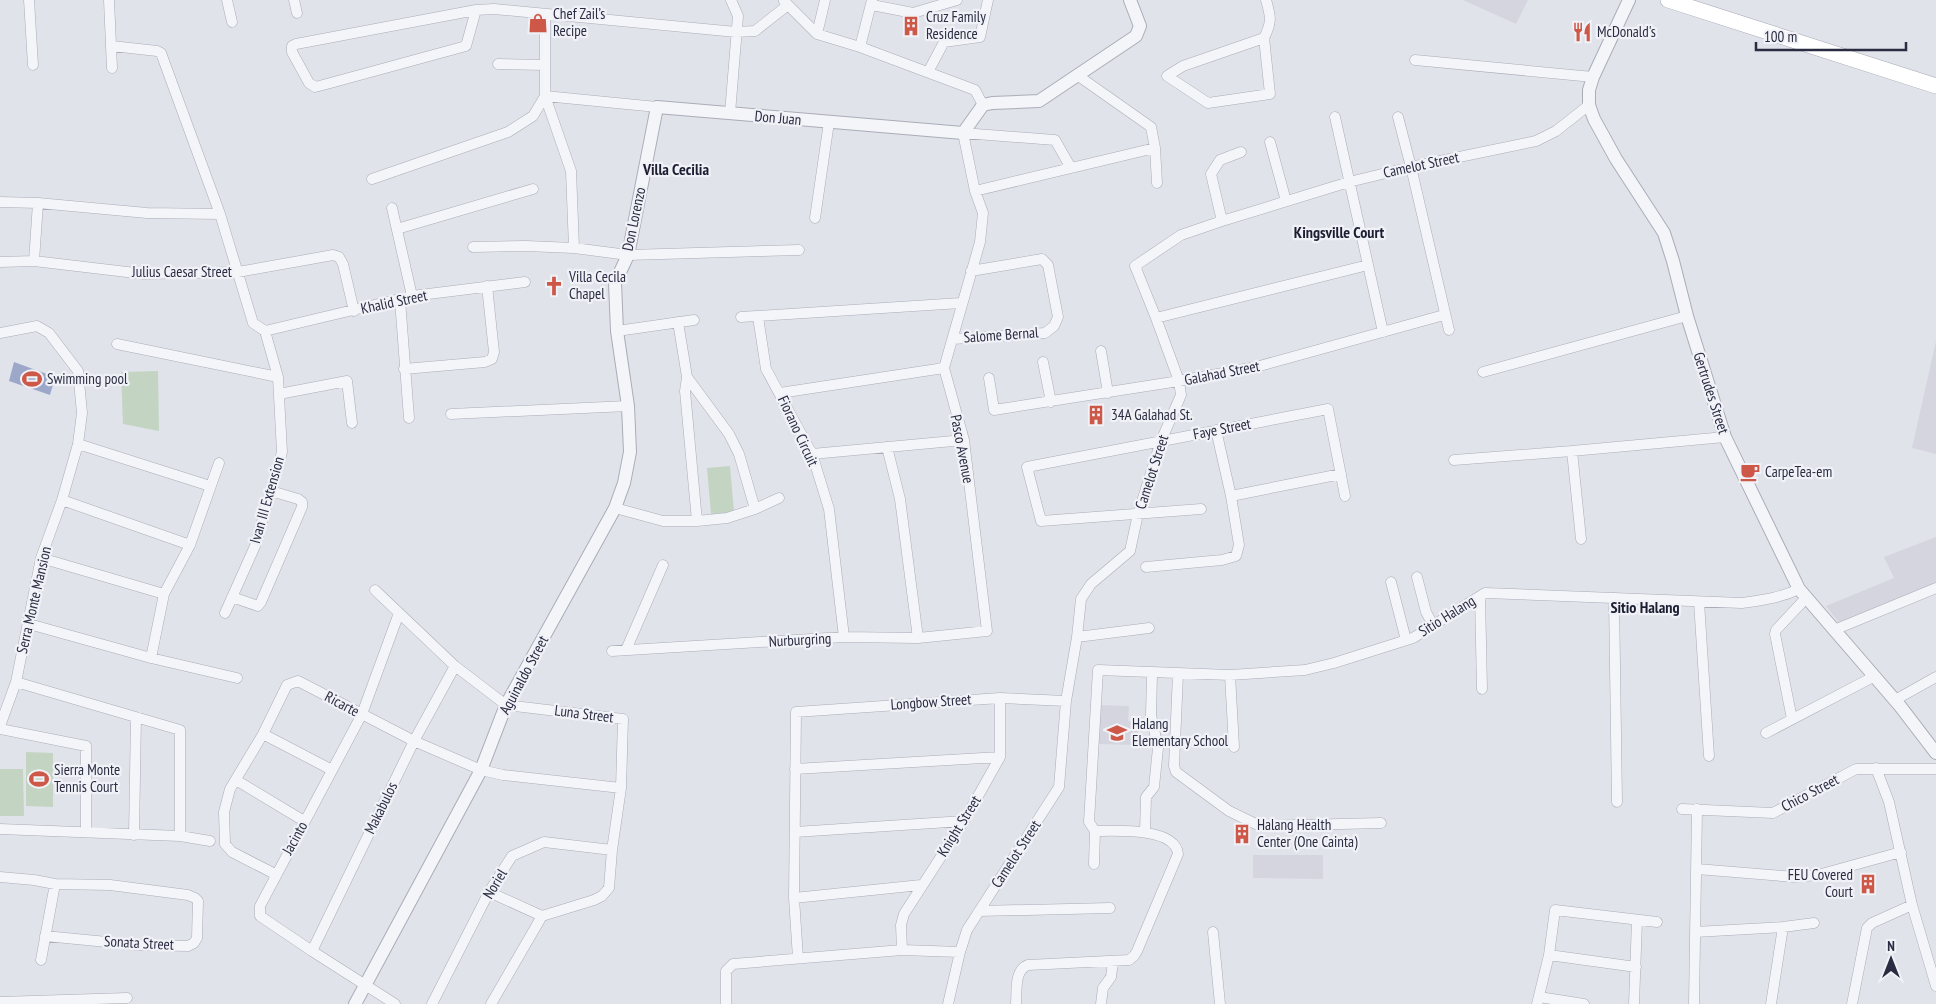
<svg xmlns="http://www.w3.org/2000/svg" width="1936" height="1004" font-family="'PT Sans Narrow',sans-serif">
	<rect width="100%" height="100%" fill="#e1e3ea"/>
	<path fill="#d4d5df" d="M1463,0h65l-12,24z
		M1936,341v113l-24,-6z
		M1936,537v47l-96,40 -14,-18 68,-28 -10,-21z
		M1098,705l31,1 -1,15 11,1 -2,23 -41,-1z
		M1253,855h70v24l-70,-1z"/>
	<path fill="#c3d4c3" d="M158,371l1,60 -36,-7 -2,-52z
		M730,466l4,46 -23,2 -4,-46z
		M26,752l27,1v54l-27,-1z
		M0,769h23l1,47h-24z"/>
	<path fill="#9da7c9" d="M14,362l41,15 -5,18 -41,-14z"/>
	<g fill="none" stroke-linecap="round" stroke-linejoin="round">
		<defs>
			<path id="minor" d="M29,0l4,65
				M109,0l3,68
				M227,0l5,22
				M294,0l3,13
				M784,1l33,33 43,13 115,43 8,15
				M872,5l41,8 44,-13
				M476,10l-10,36 -143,39 -8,2 -6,-4 -17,-31v-6l4,-2 180,-34 18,-1 242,23 19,-1 33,-26
				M545,14v82l26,75 3,77
				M817,34l8,-34
				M1264,38l6,56 -62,9 -41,-27 16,-10 81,-28c8,-16 7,-21 2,-38
				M112,46l45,5 4,2 59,161 33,109 12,8 13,46 4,75 -27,94 -30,67
				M860,47l12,-47
				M1415,60l178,17
				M498,64l47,1
				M928,72l16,-30 36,-5 8,-37
				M1077,75l74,52 4,21 2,35
				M545,96l112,11
				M730,113l8,-97 -7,-16
				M1335,117l48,215
				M1398,117l13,50 38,163
				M1270,142l16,59
				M372,179l136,-47 25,-16 12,-20
				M975,191l180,-43
				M0,202l38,1 109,10 73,1
				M392,208l20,88
				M815,218l14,-96
				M1222,221l-11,-47 9,-14 21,-8
				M397,229l136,-40
				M473,247l53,-1 48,2 54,7 171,-5
				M34,261l4,-58
				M0,262l34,-1 110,13 94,-2 95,-17 6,2 4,7 11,47
				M400,300l9,118
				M741,317l220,-14
				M758,317l8,52 46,85 17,55 15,128
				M1156,318l212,-53
				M678,322l9,55 -2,14 12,130
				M265,331l147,-35 113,-14
				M617,331l77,-11
				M0,333l37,-7 12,7 29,38 4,42 -4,31 -16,56 -21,58 -25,124 -16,44
				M953,339l92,-6 9,-7 4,-9 -10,-52 -6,-6 -71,12
				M117,344l161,33
				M1101,351l7,42
				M1043,362l8,40
				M404,369l81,-7 7,-3 2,-7 -7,-66
				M1483,372l204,-56
				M687,377l42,57 10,20 16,55
				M989,378l5,32 185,-29 77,-14 188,-52
				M780,393l164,-25
				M279,394l68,-13 5,42
				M451,414l177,-8
				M78,444l132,42
				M887,447l13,52 18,139
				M1572,451l9,88
				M812,454l152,-14
				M1454,460l118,-9 153,-14
				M1231,496l110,-22
				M62,500l128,45
				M615,508l48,13h34l30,-3 28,-9 24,-11
				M1201,509l-160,12 -14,-54 301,-58 17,87
				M41,558l123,36
				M1146,567l76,-7 14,-4 3,-11 -8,-49 -15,-66
				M1417,577l9,35 7,13
				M1391,582l15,58
				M375,590l80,76 51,39 117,14 -2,69 -9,62 -3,38 -7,8 -8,4 -52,16
				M1480,596l2,93
				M232,597l26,9 3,-4 41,-95v-5l-4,-3 -27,-8
				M1614,598l3,204
				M1699,602l10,154
				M29,624l122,34 86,20
				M1834,630l102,-42
				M1077,637l72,-9
				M626,650l37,-85
				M612,651l232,-14 74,1 69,-7 -23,-191 -20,-72 36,-126 3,-29 -8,-22 -12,-58 92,7 16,28
				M151,658l13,-64 26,-49 29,-82
				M1178,674l-4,92 2,6 53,39 31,15 121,-3
				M1230,675l4,72
				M16,682l164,48v106
				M1895,700l41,-23
				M1792,719l-17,-85 1,-4 30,-32
				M0,729l86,17v86
				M1766,733l109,-57
				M263,734l69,36
				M1876,768l13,34 23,103 24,81
				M795,769l205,-12
				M236,780l68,41
				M1682,809l91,4 83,-44h80
				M0,829l180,7 30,5
				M1095,831l-6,-9 9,-152 132,5 75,-5 29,-7 79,-25 72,-45 257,10c21,-3 38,-5 57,-14
				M795,832l169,-11
				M1145,832l1,-35 8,-10 4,-39 -7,-33 1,-41
				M134,835l2,-118
				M1094,864l1,-33
				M1697,869l98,8 23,-2 83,-23
				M275,874l-43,-22 -7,-8 -1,-32 6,-23 33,-55 24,-49 11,-4 116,60 67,29 22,5 118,13
				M0,877l34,3 21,4 55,1 78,10 7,3 3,3 -1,37 -3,5 -6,3 -50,-1 -93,-9
				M489,892l53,24
				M794,898l127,-13
				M979,911l131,-3
				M1213,932l7,72
				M1695,932l88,-5 31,-4
				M902,950l-1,-25 3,-11 60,-93 36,-64v-59
				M312,951l102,-210 41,-75
				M1549,955l87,12
				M798,958l-4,-60 2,-186 204,-14 66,3
				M41,960l14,-76
				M1539,997l45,7
				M0,1002l127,-4
				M395,1004l-83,-53 -52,-35v-10l102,-192 37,-101
				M432,1004l57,-112 23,-36 32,-14 68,8
				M491,1004l51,-88
				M726,1004v-33l7,-7 169,-14 58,2
				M948,1004l12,-52 7,-22 92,-143 7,-86 11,-64 4,-38 10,-15 39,-33 8,-37 23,-73 20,-46 -2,-14 -23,-63 -21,-52 46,-31 41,-14 127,-39 62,-15 125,-26 20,-10 33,-26
				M1016,1004c1,-13 -2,-34 12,-39l101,-5 5,-4 3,-5 41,-97c-3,-27 -63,-23 -83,-23
				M1101,1004l2,-16 8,-11 2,-16
				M1537,1004l12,-49 6,-45 102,12
				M1634,1004l3,-84
				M1694,1004l3,-195
				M1771,1004l12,-77
				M1852,1004l15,-76 5,-5 40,-18"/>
			<path id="tertiary" d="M1629,0l-36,77 -4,13v15l5,14 22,40 48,74 9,28 14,55 38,121 74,152 101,117 36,47
				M355,1004l126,-234 25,-65 109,-197 9,-25 6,-31 -2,-46 -11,-75 -2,-48 13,-28 29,-148 306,26 20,-28 9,-2 47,-2 97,-65 4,-10 -10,-26"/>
			<path id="primary" d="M1668,0l268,86"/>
		</defs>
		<use href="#minor" stroke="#aaacb8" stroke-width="11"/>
		<use href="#tertiary" stroke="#aaacb8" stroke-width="14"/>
		<use href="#primary" stroke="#a1a4b5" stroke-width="16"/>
		<use href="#minor" stroke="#f4f5f8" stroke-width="10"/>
		<use href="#tertiary" stroke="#f4f5f8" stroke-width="12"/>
		<use href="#primary" stroke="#fff" stroke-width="15"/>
	</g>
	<defs>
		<symbol id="shop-bare" viewBox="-9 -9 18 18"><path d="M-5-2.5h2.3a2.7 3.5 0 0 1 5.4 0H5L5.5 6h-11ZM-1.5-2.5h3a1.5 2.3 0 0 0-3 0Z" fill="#cd5848" stroke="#f1f2f7" stroke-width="2.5" paint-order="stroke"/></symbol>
		<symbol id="building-bare" viewBox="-9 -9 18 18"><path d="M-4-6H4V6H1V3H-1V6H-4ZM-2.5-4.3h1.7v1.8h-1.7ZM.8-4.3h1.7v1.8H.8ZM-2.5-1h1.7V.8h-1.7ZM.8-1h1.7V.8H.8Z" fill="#cd5848" stroke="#f1f2f7" stroke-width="2.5" paint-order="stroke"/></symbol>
		<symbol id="restaurant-bare" viewBox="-9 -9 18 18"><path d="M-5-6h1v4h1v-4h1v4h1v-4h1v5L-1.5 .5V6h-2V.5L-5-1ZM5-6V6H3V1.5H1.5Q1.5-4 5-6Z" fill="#cd5848" stroke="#f1f2f7" stroke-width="2.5" paint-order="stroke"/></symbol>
		<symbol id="church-bare" viewBox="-9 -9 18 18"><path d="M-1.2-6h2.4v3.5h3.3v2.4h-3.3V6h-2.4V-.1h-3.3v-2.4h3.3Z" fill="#cd5848" stroke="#f1f2f7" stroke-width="2.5" paint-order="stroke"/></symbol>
		<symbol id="stadium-bare" viewBox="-9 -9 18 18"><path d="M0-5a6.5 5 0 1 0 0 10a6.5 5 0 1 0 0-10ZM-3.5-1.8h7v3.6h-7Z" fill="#cd5848" stroke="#f1f2f7" stroke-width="2.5" paint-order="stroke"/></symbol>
		<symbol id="cafe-bare" viewBox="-9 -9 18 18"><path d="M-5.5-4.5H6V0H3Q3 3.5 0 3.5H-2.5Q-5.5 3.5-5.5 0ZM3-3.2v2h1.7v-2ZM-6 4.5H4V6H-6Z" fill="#cd5848" stroke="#f1f2f7" stroke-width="2.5" paint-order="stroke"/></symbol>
		<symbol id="school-bare" viewBox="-9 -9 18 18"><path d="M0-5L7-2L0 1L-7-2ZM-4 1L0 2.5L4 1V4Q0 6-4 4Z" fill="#cd5848" stroke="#f1f2f7" stroke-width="2.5" paint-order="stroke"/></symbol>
	</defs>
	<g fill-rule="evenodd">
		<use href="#shop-bare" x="524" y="9" width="28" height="28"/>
		<use href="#building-bare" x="897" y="12" width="28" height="28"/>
		<use href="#restaurant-bare" x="1568" y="18" width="28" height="28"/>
		<use href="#church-bare" x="540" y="272" width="28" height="28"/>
		<use href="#stadium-bare" x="18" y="365" width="28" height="28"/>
		<use href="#building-bare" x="1082" y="401" width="28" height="28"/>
		<use href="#cafe-bare" x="1736" y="458" width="28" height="28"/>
		<use href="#school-bare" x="1103" y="719" width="28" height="28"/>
		<use href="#stadium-bare" x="25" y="765" width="28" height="28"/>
		<use href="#building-bare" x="1228" y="820" width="28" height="28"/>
		<use href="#building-bare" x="1854" y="870" width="28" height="28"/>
	</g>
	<g text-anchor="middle" stroke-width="4.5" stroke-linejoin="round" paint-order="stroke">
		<g font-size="15" fill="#2a2c42" stroke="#f1f2f7" text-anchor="start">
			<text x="553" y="19">Chef Zail’s<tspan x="553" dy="17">Recipe</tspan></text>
			<text x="926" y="22">Cruz Family<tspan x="926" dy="17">Residence</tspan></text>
			<text x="1597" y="37">McDonald's</text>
			<text x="569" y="282">Villa Cecila<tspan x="569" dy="17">Chapel</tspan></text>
			<text x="47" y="384">Swimming pool</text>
			<text x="1111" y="420">34A Galahad St.</text>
			<text x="1765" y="477">CarpeTea-em</text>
			<text x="1132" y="729">Halang<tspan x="1132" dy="17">Elementary School</tspan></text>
			<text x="54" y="775">Sierra Monte<tspan x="54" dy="17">Tennis Court</tspan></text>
			<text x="1257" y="830">Halang Health<tspan x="1257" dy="17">Center (One Cainta)</tspan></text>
			<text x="1853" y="880" text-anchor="end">FEU Covered<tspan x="1853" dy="17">Court</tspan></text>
		</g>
		<g font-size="15" fill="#2a2c42" stroke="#f1f2f7">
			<text transform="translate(778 118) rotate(5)" y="5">Don Juan</text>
			<text transform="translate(1421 165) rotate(-12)" y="5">Camelot Street</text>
			<text transform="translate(634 219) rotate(-78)" y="5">Don Lorenzo</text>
			<text x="182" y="277">Julius Caesar Street</text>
			<text transform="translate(394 302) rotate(-12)" y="5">Khalid Street</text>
			<text transform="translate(1001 335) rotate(-4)" y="5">Salome Bernal</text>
			<text transform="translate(1222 373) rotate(-11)" y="5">Galahad Street</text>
			<text transform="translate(1711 393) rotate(72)" y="5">Gertrudes Street</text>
			<text transform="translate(1222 429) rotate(-11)" y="5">Faye Street</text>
			<text transform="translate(798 431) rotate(65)" y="5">Fiorano Circuit</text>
			<text transform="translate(962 449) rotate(79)" y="5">Pasco Avenue</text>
			<text transform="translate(1152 472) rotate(-72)" y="5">Camelot Street</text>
			<text transform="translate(267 500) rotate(-74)" y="5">Ivan III Extension</text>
			<text transform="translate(34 600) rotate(-77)" y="5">Serra Monte Mansion</text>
			<text transform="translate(1447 616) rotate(-32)" y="5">Sitio Halang</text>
			<text transform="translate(800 640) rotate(-3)" y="5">Nurburgring</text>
			<text transform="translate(524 675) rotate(-62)" y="5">Aguinaldo Street</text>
			<text transform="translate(931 702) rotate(-4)" y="5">Longbow Street</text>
			<text transform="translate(342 704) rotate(28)" y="5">Ricarte</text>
			<text transform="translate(584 714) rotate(7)" y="5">Luna Street</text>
			<text transform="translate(1810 793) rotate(-28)" y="5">Chico Street</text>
			<text transform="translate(381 808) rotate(-64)" y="5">Makabulos</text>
			<text transform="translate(959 826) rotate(-58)" y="5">Knight Street</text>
			<text transform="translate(295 838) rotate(-61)" y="5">Jacinto</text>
			<text transform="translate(1016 854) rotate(-57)" y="5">Camelot Street</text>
			<text transform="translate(495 884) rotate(-59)" y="5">Noriel</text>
			<text transform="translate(139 943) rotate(3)" y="5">Sonata Street</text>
		</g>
		<g font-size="16" font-weight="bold" fill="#1c1e32" stroke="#f1f2f7">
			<text x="676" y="175">Villa Cecilia</text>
			<text x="1339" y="238">Kingsville Court</text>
			<text x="1645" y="613">Sitio Halang</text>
		</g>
	</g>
	<g transform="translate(1891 959)" stroke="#f1f2f7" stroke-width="4" paint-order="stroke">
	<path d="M0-4L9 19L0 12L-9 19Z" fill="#2a2c42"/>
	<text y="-8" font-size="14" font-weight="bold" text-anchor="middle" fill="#2a2c42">N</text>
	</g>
	<path d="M1756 42v8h150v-8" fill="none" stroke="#2a2c42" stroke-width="2.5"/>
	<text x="1764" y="42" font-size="15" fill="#2a2c42" stroke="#f1f2f7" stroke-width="4" paint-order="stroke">100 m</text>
</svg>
